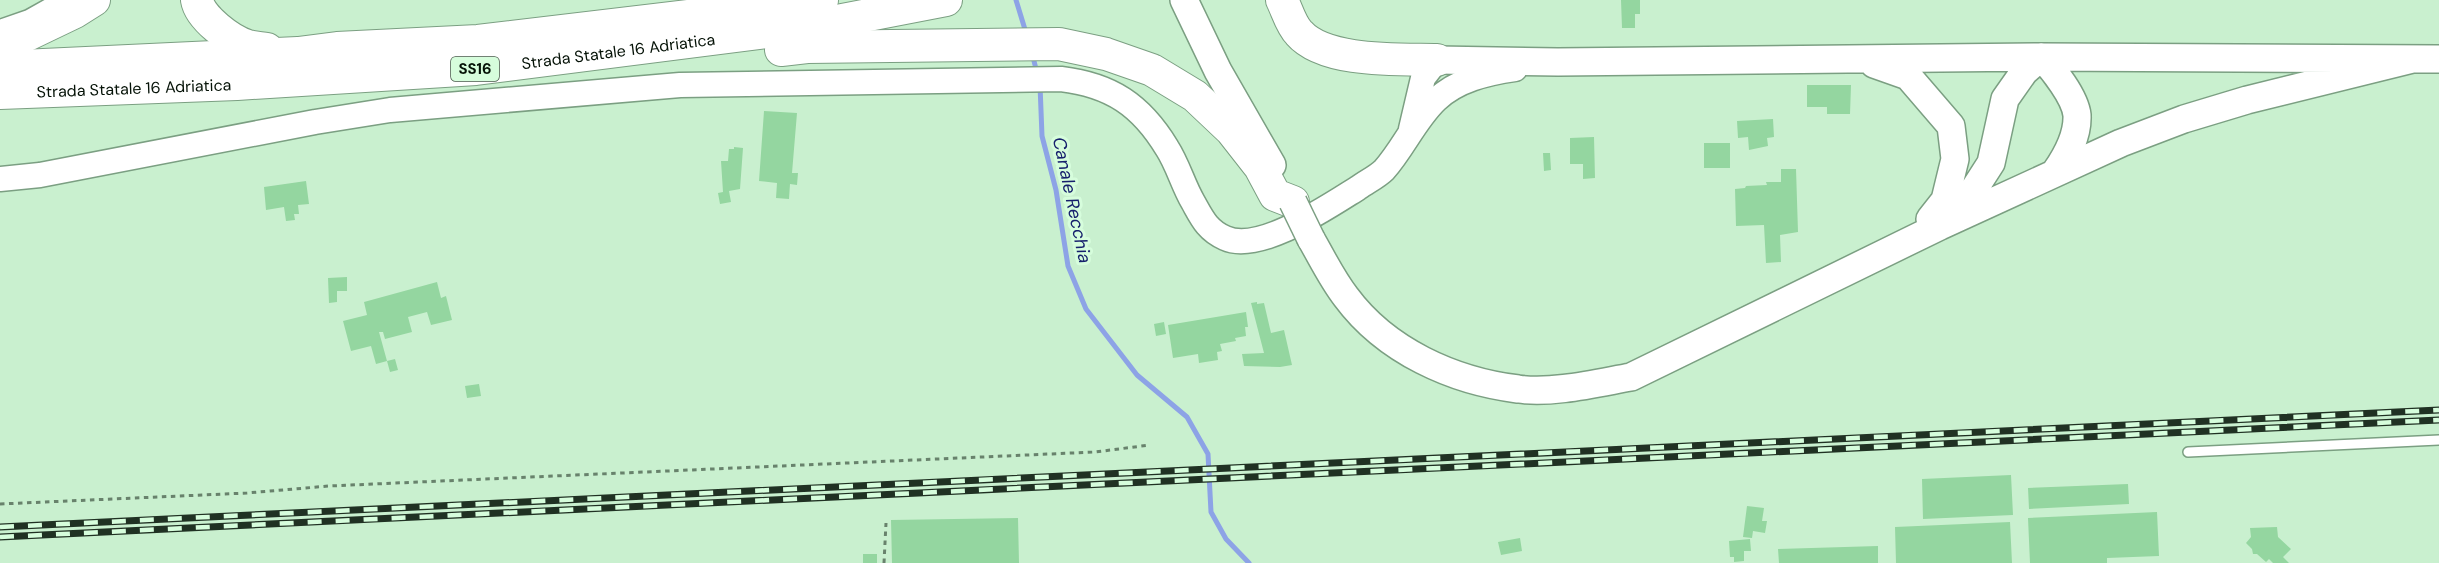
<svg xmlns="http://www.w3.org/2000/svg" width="2439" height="563" font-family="'DM Sans',sans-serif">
	<rect width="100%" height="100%" fill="#c9f0cf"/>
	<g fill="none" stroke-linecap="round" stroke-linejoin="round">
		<path stroke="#8da3e6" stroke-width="5" d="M1016,0l11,36
			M1032,53l5,20
			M1040,85l2,51 14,54 12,76 18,43 51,66 50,42 21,37 3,58 15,27 23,24"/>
	</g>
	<path fill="#94d6a0" d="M1621,0h19v14h-5v14h-13z
		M1807,85h44l-1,29h-23v-7h-20z
		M764,111l33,2 -5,60h6l-1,12 -7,-1 -1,15 -13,-1 1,-15 -18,-2z
		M1773,119l1,18 -7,1 1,8 -19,4 -1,-13 -10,1 -1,-17z
		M1594,137l1,41 -12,1v-15h-13v-26z
		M1704,143h26v25h-26z
		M734,147l9,1 -3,41 -11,2 2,11 -11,2 -2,-11 5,-1 -2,-31h7l1,-12h5z
		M1543,153h7l1,17 -7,1z
		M1781,169h15l2,63 -18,3 1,27 -15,1 -2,-38 -28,1 -1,-37 10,-1 1,-2 21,-1 -1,-3h15z
		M306,181l3,23 -11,1 1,9h-5l1,6 -9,1 -2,-14 -18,3 -2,-23z
		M347,277v14h-10v11l-8,1 -1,-25z
		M437,282l4,16 5,-2 6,24 -21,5 -4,-13 -19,5 4,15 -27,7 -2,-7h-4l8,29 8,-2 3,11 -8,2 -3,-11 -11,3 -5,-18 -20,5 -8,-30 24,-6 -3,-13z
		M1257,302v2l7,-1 7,30 13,-3 8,35 -12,2 -36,-1 -2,-12 22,-1 -13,-50z
		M1246,312l2,15h-3l1,9 -11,2 1,3 -16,3 2,7 -5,1 1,8 -19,3 -1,-9 -25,4 -5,-33z
		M1164,322l2,12 -10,2 -2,-12z
		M479,384l2,12 -14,2 -2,-12z
		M2011,475l2,40 -90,4 -1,-40z
		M2128,484l1,20 -100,5 -1,-21z
		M1747,506l17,2 -2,13h5l-2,12 -12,-2 -1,7 -9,-1z
		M2157,512l2,44 -52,2v5h-77l-2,-45z
		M1018,518l1,45h-127l-1,-43z
		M2010,522l2,41h-116l-1,-36z
		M2277,527l1,10 13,12 -8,8 6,6h-16l-4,-4 -3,3 -9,-8h-4l-1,-5 -6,-6 5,-6 -1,-9z
		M1520,538l2,13 -21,4 -3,-13z
		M1750,539l1,12h-7v10l-10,1v-5h-4l-1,-16z
		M1878,546v17h-99l-1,-14z
		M863,554h14v9h-14z"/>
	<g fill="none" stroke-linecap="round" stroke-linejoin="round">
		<defs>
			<path id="service" d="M2188,452l251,-12"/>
			<path id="minor" d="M0,29l29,-10 34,-19"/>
			<path id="tertiary" d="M1411,129l12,-51 14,-18
				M0,179l40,-4 275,-53 75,-12 290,-25 381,-6c50,6 80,26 106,69 11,17 16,37 26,54 9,16 14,28 32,36 34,16 104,-32 133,-50 8,-6 19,-11 26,-18 19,-21 31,-50 52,-70 21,-20 51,-27 79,-31"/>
			<path id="secondary" d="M1184,0l34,71 54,94
				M1437,60l121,2 483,-5 398,2
				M1874,64l34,12 43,50 4,33 -10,41 -15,19
				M1949,216l24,-25 18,-28 14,-64 19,-27 17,-15c12,12 34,40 36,58 1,21 -10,40 -21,56
				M1311,239c11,19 21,40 35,58 40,54 107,84 172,92 34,5 79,-6 113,-12l309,-151 181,-83 63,-24 63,-19 166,-41"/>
			<g id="trunk">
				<path d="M197,0c3,18 34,41 51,46 6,2 13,2 19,3"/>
				<path d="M1282,0c5,10 9,25 17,33 26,30 101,26 138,27"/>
				<path d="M0,48l75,-36 19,-12"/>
				<path d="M781,50l26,-3 252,-3 47,10 46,16 43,26 36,34 29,37 15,28 18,7"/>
				<path d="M0,67l298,-14 39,-5 141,-7 344,-41"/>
				<path id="s1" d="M0,93l237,-9 239,-15 330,-42 140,-27"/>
			</g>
		</defs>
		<use href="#service" stroke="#7b9f82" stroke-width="12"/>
		<use href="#minor" stroke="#7b9f82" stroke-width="21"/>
		<use href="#tertiary" stroke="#7b9f82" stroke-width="27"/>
		<use href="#secondary" stroke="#7b9f82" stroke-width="30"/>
		<use href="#trunk" stroke="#7b9f82" stroke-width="34"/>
		<path stroke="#68826c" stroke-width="3" stroke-dasharray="4.5 4.5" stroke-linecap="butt" d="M0,504l247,-11 82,-7 766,-34 55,-7
			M884,563l2,-40"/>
		<use href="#service" stroke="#fff" stroke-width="9"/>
		<use href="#minor" stroke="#fff" stroke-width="18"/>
		<use href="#tertiary" stroke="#fff" stroke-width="24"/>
		<use href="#secondary" stroke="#fff" stroke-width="27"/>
		<use href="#trunk" stroke="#fff" stroke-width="32"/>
		<defs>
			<path id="rail" d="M0,527l2439,-117
				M0,537l2439,-117"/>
		</defs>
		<use href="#rail" stroke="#203123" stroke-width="7"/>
		<use href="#rail" stroke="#d6fddc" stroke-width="4.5" stroke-dasharray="14" stroke-linecap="butt"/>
		<defs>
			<path id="secondary-bridge" d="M1293,202l18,37"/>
		</defs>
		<use href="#secondary-bridge" stroke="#7b9f82" stroke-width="30" stroke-linecap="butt"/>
		<use href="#secondary-bridge" stroke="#fff" stroke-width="27"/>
	</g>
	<g text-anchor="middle" stroke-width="6" stroke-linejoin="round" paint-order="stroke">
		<rect fill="#d6fddc" stroke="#445847" stroke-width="1.5" x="451" y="57" width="48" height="24" rx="4.5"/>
		<g font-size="15" font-weight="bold" fill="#051207">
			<text x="475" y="74">SS16</text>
		</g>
		<g font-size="16" fill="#051207" stroke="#d6fddc">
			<text dy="6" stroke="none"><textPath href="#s1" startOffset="620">Strada Statale 16 Adriatica</textPath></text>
			<text dy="6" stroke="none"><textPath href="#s1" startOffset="134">Strada Statale 16 Adriatica</textPath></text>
		</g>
		<g font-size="18" font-style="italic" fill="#16206c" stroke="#d6fddc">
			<text transform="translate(1072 200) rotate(78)" y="6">Canale Recchia</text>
		</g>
	</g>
</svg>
